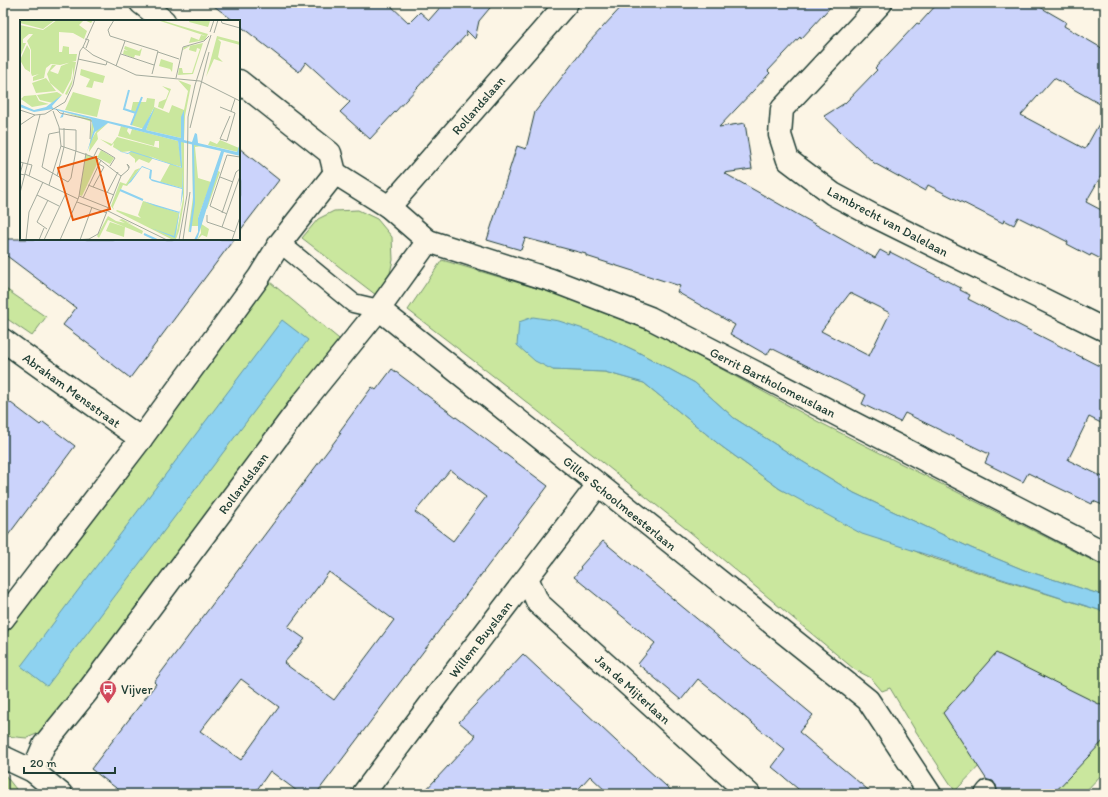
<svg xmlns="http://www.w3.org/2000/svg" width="1108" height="797" font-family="Itim,sans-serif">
	<rect width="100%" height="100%" fill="#fcf5e5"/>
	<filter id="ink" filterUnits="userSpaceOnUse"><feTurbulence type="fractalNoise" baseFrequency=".025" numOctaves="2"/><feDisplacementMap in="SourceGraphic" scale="8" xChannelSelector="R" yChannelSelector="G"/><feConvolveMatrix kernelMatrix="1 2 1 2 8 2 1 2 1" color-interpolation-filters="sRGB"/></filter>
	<g filter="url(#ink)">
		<path fill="#cae79e" stroke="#749269" d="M358,210l19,9 15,18 1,23 -3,13 -14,22 -74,-57 16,-19 16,-8z
			M442,260l175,52 200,109 288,146v29l-81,-26 -53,-22 -117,-55 -59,-36 -61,-39 -39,-35 -59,-32 -34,-16 -49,35 52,2 39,11 77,63 59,43 146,67 179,56v159l-22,23h-75l-22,-35 -31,32 -40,-61 -25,-42 -8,3 -11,-13 -17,-9 -164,-137 -180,-143 -102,-79z
			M270,282l74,61 -298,387 -19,8 -22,-2 -2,-1v-97z
			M3,287l43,30 -14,19 -29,-20z
			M3,775h2l11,14 -7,5h-6z"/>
		<path fill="#8ed2f0" stroke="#6296a5" d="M533,317l26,4 43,14 34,16 59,32 39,35 61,39 59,36 117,55 53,22 81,26v16l-243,-78 -82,-45 -59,-43 -77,-63 -39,-11 -52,-2 -18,-9 -18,-16 2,-23z
			M282,320l26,20 -261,346 -26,-20z"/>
		<path fill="#cbd3fb" stroke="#1f3d34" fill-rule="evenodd" d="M210,3h178l21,20 11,-11 9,8 15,-17h50l-15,18 -4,18 -8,-8 -1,4 -96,104 -30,-27 10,-10 -44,-40 -7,10 -60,-47v-4h-5z
			M625,3h209l-33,36 -1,-2 -32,34 2,2 -51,54 26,-4 7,46 -28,4 151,85 5,-8 9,5 1,-3 71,36 -1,2 10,5 -2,4 137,70v56l-16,-8 -21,43 37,18v28l-12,-5 -1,3 -64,-31 -5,9 -38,-19 4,-9 -84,-41 -5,9 -38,-18 4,-9 -95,-47 -4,7 -37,-21 5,-9 -58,-33 3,-6 -94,-30v-2l-61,-16 -4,12 -34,-10 30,-94 9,3 9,-37 55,-71zM850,293l40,20 -21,43 -48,-25z
			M938,3h95l33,19 -2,4 41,24v57l-51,-29 -33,37 64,34 20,-36v56l-19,33 19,10v49l-14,-7 -1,2 -23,-12 1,-2 -50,-25 -4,8 -10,-5 -1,3 -75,-38 -3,6 -51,-28 -50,-47 21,-13 32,-33 -2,-2 42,-45 2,1z
			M239,148l40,32 -40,52z
			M3,239h231l-104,139 -32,-25 1,-1 -36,-27 13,-17 -73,-55z
			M392,369l156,117 -232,308h-15l-31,-23 -16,23h-130l-33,-25 65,-85 -2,-2 187,-249 -2,-1 33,-45 4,3zM450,470l36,27 -33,44 -38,-29zM329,572l65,48 -60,80 -50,-37 21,-24 -17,-12zM241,679l38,28 -38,53 -41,-29z
			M3,397l37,28 3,-3 32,24 -72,96z
			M603,541l210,174 -14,17 74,62h-69l-32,-27 13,-17 -87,-71 -17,21 -43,-36 17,-21 -81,-66 7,-9 -1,-1z
			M996,653l109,54v32l-52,55h-57l1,-3 -1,-5 -3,-5 -6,-1 -2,-3 -42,-64z
			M523,654l93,87 59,53h-66l-19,-18 -16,18h-152l54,-58 -17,-14z"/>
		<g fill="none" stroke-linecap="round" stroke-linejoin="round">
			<defs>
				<path id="service" d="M280,243l73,60 26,6
					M984,794l3,-4"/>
				<path id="minor" d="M141,3l23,18
					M881,3l-99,106 -2,26 8,25 45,34 41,22 231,114
					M239,81l91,72 5,20
					M389,207l178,-204
					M428,241l123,39 99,38 455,235
					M379,309l489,391 62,94
					M3,340l138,99
					M527,578l11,25 211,191
					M33,771l28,23
					M363,794l66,-88 169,-221"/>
				<path id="tertiary" d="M3,619l138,-180 118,-162 21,-34 55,-70 54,34 39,34 -49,68 -77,95 -215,288 -43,53 -11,26 -30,-14"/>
			</defs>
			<use href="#service" stroke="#1f3d34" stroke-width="21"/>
			<use href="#minor" stroke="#1f3d34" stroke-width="25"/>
			<use href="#tertiary" stroke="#1f3d34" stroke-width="25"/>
			<use href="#service" stroke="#fcf5e5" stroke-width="18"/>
			<use href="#minor" stroke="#fcf5e5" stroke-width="22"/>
			<use href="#tertiary" stroke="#fcf5e5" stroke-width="22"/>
		</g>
	</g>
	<defs>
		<symbol id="bus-pin" viewBox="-11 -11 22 30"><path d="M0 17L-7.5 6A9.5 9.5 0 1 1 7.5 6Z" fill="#d1495b" stroke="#fcf5e5"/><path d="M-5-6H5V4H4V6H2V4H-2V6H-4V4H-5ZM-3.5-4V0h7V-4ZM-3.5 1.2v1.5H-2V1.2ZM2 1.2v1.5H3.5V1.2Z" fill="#fff"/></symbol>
	</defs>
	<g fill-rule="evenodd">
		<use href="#bus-pin" x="98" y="679" width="20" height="27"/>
	</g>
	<g text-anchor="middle" stroke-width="3" stroke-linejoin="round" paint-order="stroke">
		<g font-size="13" fill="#1f3d34" stroke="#fcf5e5">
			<text transform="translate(478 105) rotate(-49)" y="5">Rollandslaan</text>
			<text transform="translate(888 221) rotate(28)" y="5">Lambrecht van Dalelaan</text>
			<text transform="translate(773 382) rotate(27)" y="5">Gerrit Bartholomeuslaan</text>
			<text transform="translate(72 390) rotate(36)" y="5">Abraham Mensstraat</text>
			<text transform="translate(243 483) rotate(-53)" y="5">Rollandslaan</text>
			<text transform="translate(620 503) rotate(39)" y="5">Gilles Schoolmeesterlaan</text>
			<text transform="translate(480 639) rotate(-52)" y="5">Willem Buyslaan</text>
			<text transform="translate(633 689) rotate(42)" y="5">Jan de Mijterlaan</text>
		</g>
		<g font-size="13" fill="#1f3d34" stroke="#fcf5e5" text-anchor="start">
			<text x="121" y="694">Vijver</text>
		</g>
	</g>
	<g transform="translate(20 20)">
		<rect width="220" height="220" fill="#fcf5e5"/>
		<path d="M0,0h35l-12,9 -23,-6zM37,0h36l-2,3 -7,-3 -5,5 8,6 -3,8 -11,-6 -14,-1v20h3l1,-6 6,1v7h8l-1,7 -16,4 -9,-1 -5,4 -2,10 -11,3v-4l6,-3 -7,2 -1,-3v-23l-4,-9 6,-7h-4l-6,5v4h3l-6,14v-32l23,5zM137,0h4l47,14 -3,6 -16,3 2,-6 8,3 2,-5 5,1zM170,0h18l2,1 -2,6 -19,-5zM197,16l23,6v3l-22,-6 3,3 -3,15 5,5 -9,-3 -8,18zM183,23l-10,31 -15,1 1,-7h3l1,5h9l8,-24 -3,-1 -1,4 -7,-2 1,-4 -7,4 1,-3zM7,25l3,5v22l-5,-3 -5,-9zM105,26l14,5 3,-3 -2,8 -5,-1 -1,3 -11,-4 1,-4 4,1 -4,-2zM141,39l12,4 -1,9 -2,-3 -11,-3zM51,42h5l-4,22 -5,11 -2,-1 7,-14 1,-5v-8l-2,12 -8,15 -13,-11 -3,-9 5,-9h4l-6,6 8,3 3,-8zM61,49l24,7 -2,7 -9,-2 -2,7 -6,-1 4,-8 -10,-4zM26,58l10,13 -20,2 -4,-10zM158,60l13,5 -6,31 -1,24 -1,-23 -2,21 -35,-8 8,-23 -10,22 -13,-4 7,-18 -2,5 -5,-1 2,-9h13l1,-4 8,1 -1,8 15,6 3,-8 12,5 4,-19zM142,66l9,3 -8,20 -5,-2 1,-5 7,-3 3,-8zM37,72l5,3 -9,8 -13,-3 -3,-5zM53,72l28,8 -4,17 -32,-7zM16,75l3,6 10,3 -17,3 -11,-8 3,-3zM44,92l27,7 3,7 -2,13 5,-9 11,-7 -11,10 1,6 -9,13 3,-30zM101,106l7,2 -1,3 3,4 2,-6 46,12 4,26 -11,-3 11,4v20l-22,-6 10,-18 -21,-8 4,2 -4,5 -10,-4 -4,4v-4l-6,-5 2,-3 -9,1 -9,-5 1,-4 -3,3 -11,-7 12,5 5,-7 42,11v-7h-4l-1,5 -36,-10zM200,120l19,8 -1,4 -30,-7 2,-4 7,3zM164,121v61l-5,29 -3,8 -3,1 -57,-29 1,-1 24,8 -3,-3 5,-14 36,12 -3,23 7,-37 -2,-57zM172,123l10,3 -7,1 3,31 13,4 -13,36v8h-7l-3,7 5,-36zM81,130l13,8 -4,6 -15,-8h3zM66,134l13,6 -3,3 1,1 -15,32 -3,-1zM120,148l-13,18 -4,-1 -10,22 1,3 -3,-4 9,-24 6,2 9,-14zM198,151l2,1 -13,37 -2,-1zM88,196l8,5 9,2 -6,-3 3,-1 12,6 -8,-3 17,9 -1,3 -34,-14 -9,18 -2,-2zM90,202l15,5 -1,10 -18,-6zM180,203l9,6 -2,8 -5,-2 -5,5 4,-7z" fill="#cae79e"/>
		<path d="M42,75l-10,11 1,2 89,21 13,-22 -9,23 35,8v-21l3,-7v30l8,2 3,-9 2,1 1,9 39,9 3,-9v13l-16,-4 -27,88h-3l4,-8v-14l23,-67 -40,-9 2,51 -8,45 -24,-10 23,8 5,-23 -24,-7 -12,-5 37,11 2,-23 -30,-8 -3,-3 1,-8 -8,-3 -11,15 -4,3 15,-19 10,4 -1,9 31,9v-20l-51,-16 -3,2 -7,-2 -6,-4 7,4 6,1 3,-2 50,16 -3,-26 -70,-18 -13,9 -8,20 7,-23 -3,-10 -27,-7 -1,5 -3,1 3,-6 -10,-3 -19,3 -14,-5v-3l14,6 12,-3z" fill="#8ed2f0"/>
		<path fill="none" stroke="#8ed2f0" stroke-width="2" d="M109,70l-5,19 12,4M111,105l11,-28M100,170l23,10M170,212l4,-29 -1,-60M124,214l13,6"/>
		<path fill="none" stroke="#a4ab9e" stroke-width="1" d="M94,0l-6,10 2,6 48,15 -6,23M201,0l1,3 18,5M190,12l4,-12M194,13l4,-13M65,19l4,1 -3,8M63,27l12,-27M138,32l21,7M101,34l33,11M58,39l28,6 1,-3M96,46l9,-25M156,58l7,-31 21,-6 5,-5M200,87l15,6 -8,28 -7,-2 10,-23M36,89l4,4 31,7 -1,19M0,90l15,5 10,-1 20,-12 8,-17 7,-34 3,-4 10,8 43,20 64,6 40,20M211,91l4,-12M0,105l15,-10M170,108l19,-76M39,109l17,1v20l-5,28 -3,4 -26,-15 7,-33 10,-2M41,126l38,13 22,17 -23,58 -9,5 -14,1M74,136l4,-8 9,5 8,5 -5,8M0,142l12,3 -3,11M3,143l-3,11 5,1M5,154l53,25 1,-3 30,12M37,156l7,-29v-19M101,156l7,-6 1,-2v-2l-2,-2 2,4M200,157l13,5M29,165l12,-39 -2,-19 -6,-16M68,165l26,10M73,167l11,-20 -5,-3M0,173l20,-78M87,173l11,-21M17,175l22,11M59,176l7,-43M63,178l18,-38M57,182l30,11M88,191l59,29M202,193l14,-41 4,-3M207,194l-17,-8 17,-51 13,2M187,195v7l15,5M27,209l-10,-7 11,-22M215,212l-13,-5 18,-51M6,220l3,-28 14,-30M19,220l5,-12M24,220l22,-47M40,220l18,-41M60,220l12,-33M159,220l8,-45 1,-78 7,-32 16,-50M163,220l7,-48M212,220l8,-23"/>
		<path fill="#e8590c" fill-opacity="0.15" stroke="#e8590c" stroke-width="2" d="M76,137l14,52 -37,11 -15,-52z"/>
		<rect width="220" height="220" fill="none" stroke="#1f3d34" stroke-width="2"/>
	</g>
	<rect width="1108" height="797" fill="none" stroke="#fcf5e5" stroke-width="16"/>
	<rect x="8" y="8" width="1092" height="781" fill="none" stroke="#1f3d34" stroke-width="1.5" filter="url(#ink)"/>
	<path d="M24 767v6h91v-6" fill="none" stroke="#1f3d34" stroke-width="2"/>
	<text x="30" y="767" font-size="12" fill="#1f3d34" stroke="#fcf5e5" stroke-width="3" paint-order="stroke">20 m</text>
</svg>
